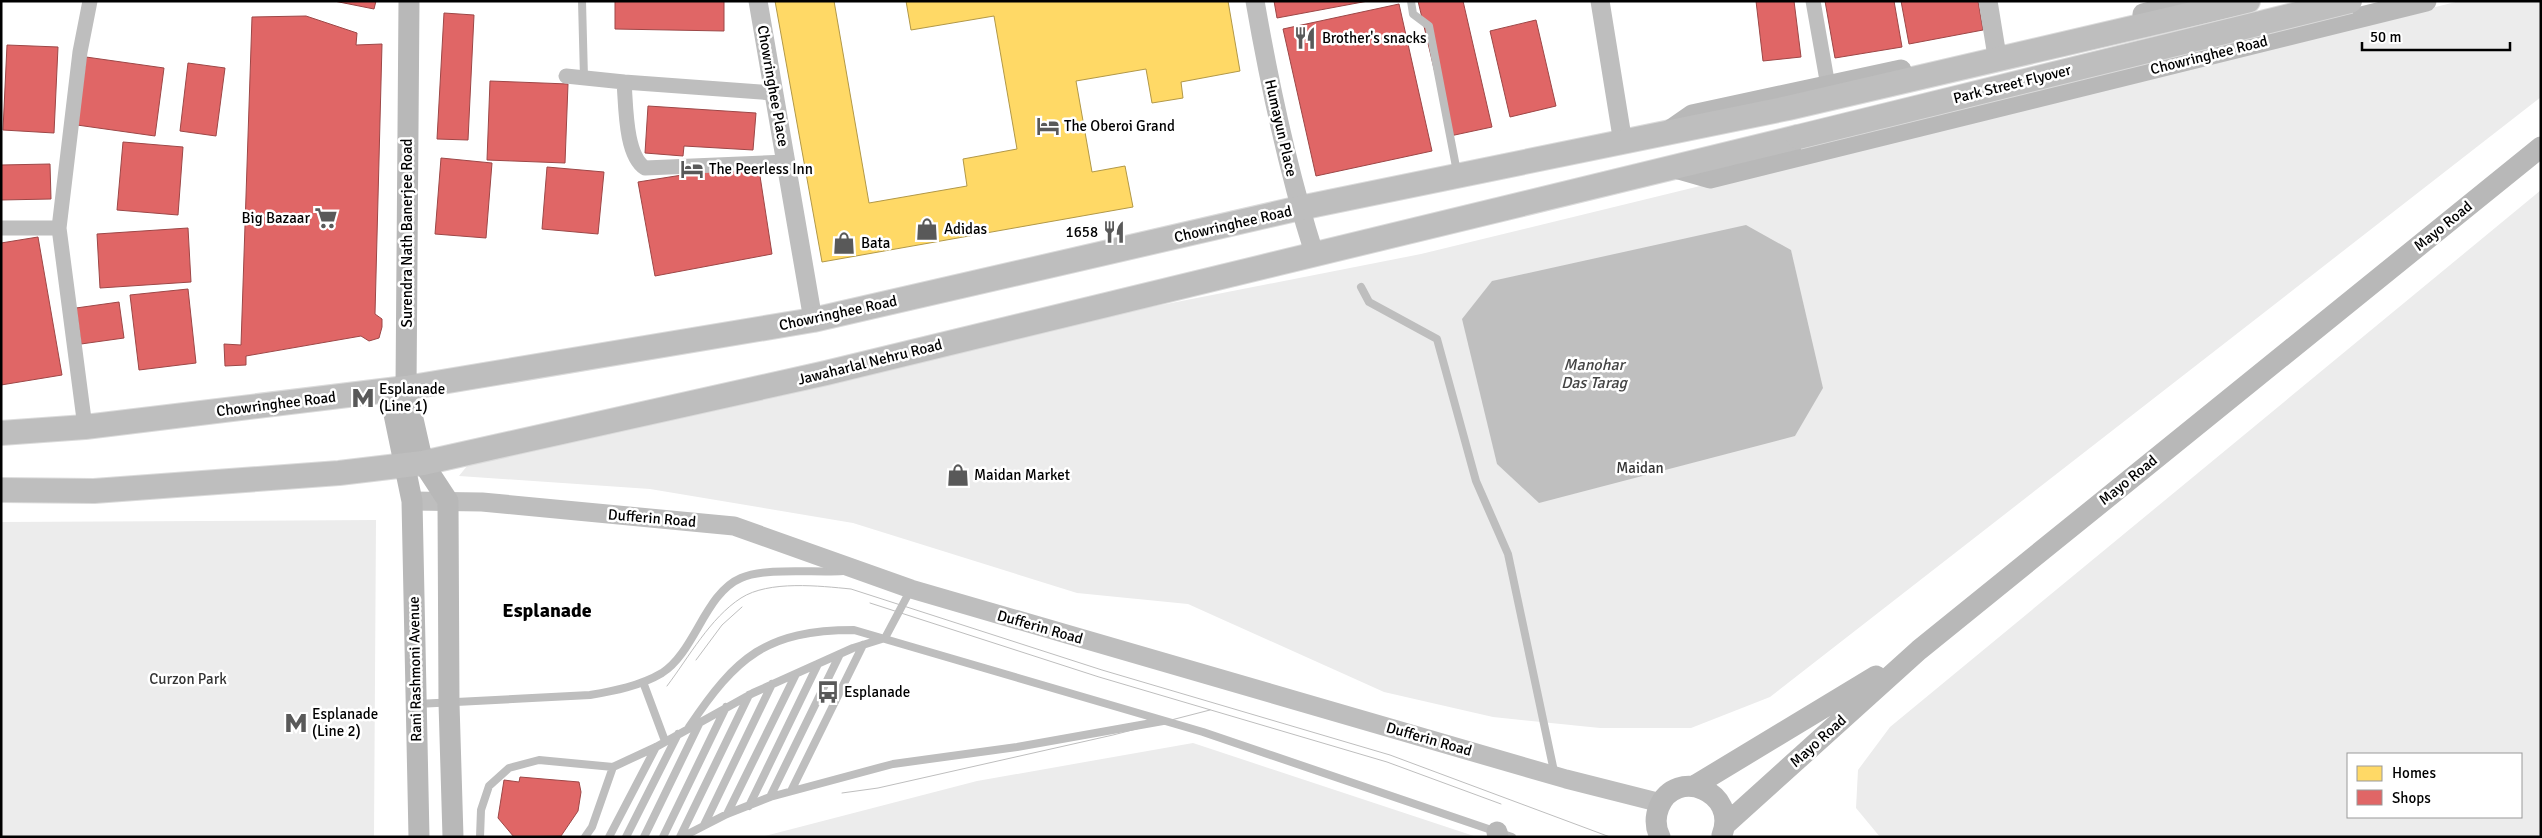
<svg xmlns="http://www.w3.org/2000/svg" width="2542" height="838" font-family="Signika,sans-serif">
	<rect width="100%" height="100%" fill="#fff"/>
	<path fill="#ececec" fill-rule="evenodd" d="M2460,1h81v96l-771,600 -79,31h-91l-107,-11 -109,-25 -196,-88 -111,-11 -224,-70 -203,-34 -191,-13 31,-39 931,-183z
		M2541,190v647h-661l-24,-29 2,-38 32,-43zM2521,754v63h-173v-63z
		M376,520l-2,317h-373v-315z
		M1193,743l284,94h-716l216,-56z"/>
	<path fill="#bfbfbf" d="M1746,225l45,25 32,138 -28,48 -256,67 -42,-39 -35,-145 30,-38z"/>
	<path fill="#ffd966" stroke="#b29847" d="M775,1h59l35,202 98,-17 -4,-27 54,-10 -23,-133 -83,14 -5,-29h322l12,70 -59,11 2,16 -31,5 -6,-34 -70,12 16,91 33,-6 8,41 -311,55z"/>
	<path fill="#e06666" stroke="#9d4747" d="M334,1h42l-2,8z
		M615,1h109v30l-109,-2z
		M1274,1h94l-91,17z
		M1418,1h45l29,126 -42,9z
		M1756,1h38l7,56 -38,4z
		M1825,1h69l8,46 -67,11z
		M1901,1h77l5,29 -74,14z
		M1399,4l33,147 -116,25 -33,-147z
		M444,13l30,2 -6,125 -31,-1z
		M306,16l51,17 -1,12 26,-1 -7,270 7,5v8l-3,11 -10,3 -8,-5 -115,20v9l-21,1 -1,-22 17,1 11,-328z
		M1536,20l20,86 -46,11 -20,-86z
		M7,45l51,2 -4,86 -51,-3z
		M86,57l78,11 -9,68 -78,-11z
		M188,63l37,5 -9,68 -36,-5z
		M490,81l78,3 -3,79 -78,-3z
		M648,106l108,7 -3,37 -69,-4 -1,10 -38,-3z
		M123,142l60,5 -5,68 -61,-5z
		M441,158l51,5 -6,75 -51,-4z
		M758,163l14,91 -117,22 -17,-94z
		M50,164l1,35 -50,1v-35z
		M547,167l57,5 -6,62 -56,-5z
		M188,228l3,54 -91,6 -3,-54z
		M38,237l24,138 -61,10v-142z
		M188,289l8,74 -57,7 -9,-75z
		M119,302l5,36 -43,6 -5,-36z
		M520,777l59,5 2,10 -3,19 -17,25 -47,1 -16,-19 6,-38 15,2z"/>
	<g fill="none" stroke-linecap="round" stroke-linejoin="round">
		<defs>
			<path id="primary" d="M1,433l84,-6 321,-39 407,-68 487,-112 488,-100 460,-107
				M1,490l93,1 245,-18 84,-10 403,-90 972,-236"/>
		</defs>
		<use href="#primary" stroke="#dbdbdb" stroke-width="26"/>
		<path stroke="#bebebe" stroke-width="8" d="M582,1l2,77
			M1411,1l2,13 16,12 28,146
			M1361,287l8,15 68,37 39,142 32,73 47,222
			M643,682l22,59
			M417,704l173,-9c24,-4 50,-9 72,-22 33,-21 43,-80 79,-95 25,-11 73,-5 102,-7
			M689,727c47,-70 77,-97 165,-97l349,102 309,105
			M791,791l72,-146
			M770,797l70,-143
			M749,806l69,-142
			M727,814l69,-140
			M704,825l68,-141
			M480,837l1,-27 8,-24 20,-18 30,-8 74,7 43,-20 97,-54 100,-45 32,-10 26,-49
			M585,837l7,-10 21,-60
			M609,837l47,-90
			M626,837l52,-103
			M644,837l56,-115
			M663,837l63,-130
			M680,837l69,-142
			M682,837l45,-23 43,-17 123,-33 124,-17 146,-26"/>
		<path stroke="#bebebe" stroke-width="15" d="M1813,1l15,85
			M566,76l58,6
			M774,93l-150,-11c2,23 1,73 21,86l142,-6
			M1,228h58
			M85,427l-26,-199 21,-176 10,-51"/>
		<path stroke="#bebebe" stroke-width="19" d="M758,1l55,319
			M1255,1c15,86 33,170 59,252
			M1600,1l23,142
			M1988,1l8,49
			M412,501l70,1 252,24 177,63 655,190 95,24"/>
		<path stroke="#b8b8b8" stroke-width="21" d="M409,1l-3,387 17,75 25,38 1,202 4,134
			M2143,14l50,-13
			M1669,131l23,-16 209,-45
			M1675,168l35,10 716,-177
			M389,390l23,111 7,336
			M1694,786l182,-110
			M1725,825l194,-175 622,-503
			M1497,832l1,5
			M1660,837c-5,-10 -5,-20 -1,-30 17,-41 80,-15 63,28"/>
		<use href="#primary" stroke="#bebebe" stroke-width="24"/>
		<path stroke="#bebebe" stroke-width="1" d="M870,603l229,74 288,85 114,42
			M696,660l26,-35 20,-18
			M667,686c22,-29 43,-68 74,-88 28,-18 79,-12 110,-9l251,81 288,85 220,82
			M842,793l36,-5 235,-53 97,-25"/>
		<defs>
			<path id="primary-bridge" d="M1798,137l552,-136"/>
		</defs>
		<use href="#primary-bridge" stroke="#dbdbdb" stroke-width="26" stroke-linecap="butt"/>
		<use href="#primary-bridge" stroke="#bebebe" stroke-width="24"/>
	</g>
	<defs>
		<symbol id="restaurant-bare" viewBox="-9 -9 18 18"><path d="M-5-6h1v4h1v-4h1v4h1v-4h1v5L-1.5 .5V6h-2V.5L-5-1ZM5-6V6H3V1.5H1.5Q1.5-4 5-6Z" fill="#595959" stroke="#fff" stroke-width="2.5" paint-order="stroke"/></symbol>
		<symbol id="hotel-bare" viewBox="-9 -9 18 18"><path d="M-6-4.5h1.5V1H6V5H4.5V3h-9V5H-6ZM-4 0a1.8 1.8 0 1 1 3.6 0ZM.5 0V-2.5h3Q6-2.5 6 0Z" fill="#595959" stroke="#fff" stroke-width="2.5" paint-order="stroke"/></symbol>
		<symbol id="supermarket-bare" viewBox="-9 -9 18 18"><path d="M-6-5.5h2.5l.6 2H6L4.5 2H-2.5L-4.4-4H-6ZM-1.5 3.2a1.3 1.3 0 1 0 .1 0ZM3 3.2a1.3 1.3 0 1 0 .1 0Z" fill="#595959" stroke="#fff" stroke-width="2.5" paint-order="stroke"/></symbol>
		<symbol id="shop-bare" viewBox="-9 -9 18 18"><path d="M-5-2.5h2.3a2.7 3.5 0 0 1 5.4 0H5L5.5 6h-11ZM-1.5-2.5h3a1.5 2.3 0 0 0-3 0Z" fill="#595959" stroke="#fff" stroke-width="2.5" paint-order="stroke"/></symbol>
		<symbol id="metro-bare" viewBox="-9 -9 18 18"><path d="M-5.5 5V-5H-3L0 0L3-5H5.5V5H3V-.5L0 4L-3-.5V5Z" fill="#595959" stroke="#fff" stroke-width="2.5" paint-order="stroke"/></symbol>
		<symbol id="bus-bare" viewBox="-9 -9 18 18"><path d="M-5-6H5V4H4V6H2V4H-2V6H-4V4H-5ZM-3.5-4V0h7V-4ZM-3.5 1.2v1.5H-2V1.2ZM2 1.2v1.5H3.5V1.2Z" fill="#595959" stroke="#fff" stroke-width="2.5" paint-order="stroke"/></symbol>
	</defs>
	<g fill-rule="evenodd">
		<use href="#restaurant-bare" x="1289" y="22" width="32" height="32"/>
		<use href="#hotel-bare" x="1032" y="110" width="32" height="32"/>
		<use href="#hotel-bare" x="676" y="153" width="32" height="32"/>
		<use href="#supermarket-bare" x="310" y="202" width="32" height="32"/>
		<use href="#shop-bare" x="911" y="213" width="32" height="32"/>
		<use href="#restaurant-bare" x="1098" y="216" width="32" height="32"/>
		<use href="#shop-bare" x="828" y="227" width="32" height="32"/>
		<use href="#metro-bare" x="347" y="382" width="32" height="32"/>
		<use href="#shop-bare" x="942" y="459" width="32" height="32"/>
		<use href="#bus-bare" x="812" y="676" width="32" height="32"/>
		<use href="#metro-bare" x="280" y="707" width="32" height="32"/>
	</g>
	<g text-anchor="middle" stroke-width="5" stroke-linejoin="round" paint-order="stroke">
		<g font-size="15" fill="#000" stroke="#fff" text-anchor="start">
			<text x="1322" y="43">Brother's snacks</text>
			<text x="1064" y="131">The Oberoi Grand</text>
			<text x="709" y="174">The Peerless Inn</text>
			<text x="310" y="223" text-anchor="end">Big Bazaar</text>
			<text x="944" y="234">Adidas</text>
			<text x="1098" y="237" text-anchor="end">1658</text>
			<text x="861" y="248">Bata</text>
			<text x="379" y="394">Esplanade<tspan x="379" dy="17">(Line 1)</tspan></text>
			<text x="974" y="480">Maidan Market</text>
			<text x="844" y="697">Esplanade</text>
			<text x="312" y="719">Esplanade<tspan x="312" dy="17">(Line 2)</tspan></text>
		</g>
		<g font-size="15" fill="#000" stroke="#fff">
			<text transform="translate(2209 55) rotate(-14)" y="5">Chowringhee Road</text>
			<text transform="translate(2012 84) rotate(-14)" y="5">Park Street Flyover</text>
			<text transform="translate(773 86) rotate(80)" y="5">Chowringhee Place</text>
			<text transform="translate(1281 128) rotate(77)" y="5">Humayun Place</text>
			<text transform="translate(1233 224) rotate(-13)" y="5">Chowringhee Road</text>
			<text transform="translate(2443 226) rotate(-39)" y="5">Mayo Road</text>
			<text transform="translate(407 233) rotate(-90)" y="5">Surendra Nath Banerjee Road</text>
			<text transform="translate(838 313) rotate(-12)" y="5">Chowringhee Road</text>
			<text transform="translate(870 362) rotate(-14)" y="5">Jawaharlal Nehru Road</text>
			<text transform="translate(276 404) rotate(-7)" y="5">Chowringhee Road</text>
			<text transform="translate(2128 480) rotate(-39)" y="5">Mayo Road</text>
			<text transform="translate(652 518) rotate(5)" y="5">Dufferin Road</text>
			<text transform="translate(1040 627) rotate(16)" y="5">Dufferin Road</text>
			<text transform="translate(415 669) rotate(-91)" y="5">Rani Rashmoni Avenue</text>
			<text transform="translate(1429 739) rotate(16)" y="5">Dufferin Road</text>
			<text transform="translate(1818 741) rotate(-42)" y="5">Mayo Road</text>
		</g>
		<g font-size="15" fill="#333" stroke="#fff">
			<text x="1640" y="473">Maidan</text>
			<text x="188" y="684">Curzon Park</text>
		</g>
		<g font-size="16" font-style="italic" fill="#444" stroke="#fff">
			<text x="1594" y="370">Manohar<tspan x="1594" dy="18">Das Tarag</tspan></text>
		</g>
		<g font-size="20" font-weight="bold" fill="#000" stroke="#fff">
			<text x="547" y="617">Esplanade</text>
		</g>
	</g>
	<rect width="2542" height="838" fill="none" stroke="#000000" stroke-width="5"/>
	<rect x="2347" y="753" width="175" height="65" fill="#ffffff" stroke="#999999"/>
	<rect x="2357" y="766" width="25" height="15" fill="#ffd966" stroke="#999999"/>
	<text x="2392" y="778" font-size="15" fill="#000000">Homes</text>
	<rect x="2357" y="790" width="25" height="15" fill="#e06666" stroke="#999999"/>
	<text x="2392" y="803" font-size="15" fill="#000000">Shops</text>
	<path d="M2362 42v8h148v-8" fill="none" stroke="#000000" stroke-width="2.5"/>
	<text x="2370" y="42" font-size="15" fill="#000000" stroke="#ffffff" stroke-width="4" paint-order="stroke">50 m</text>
</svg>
